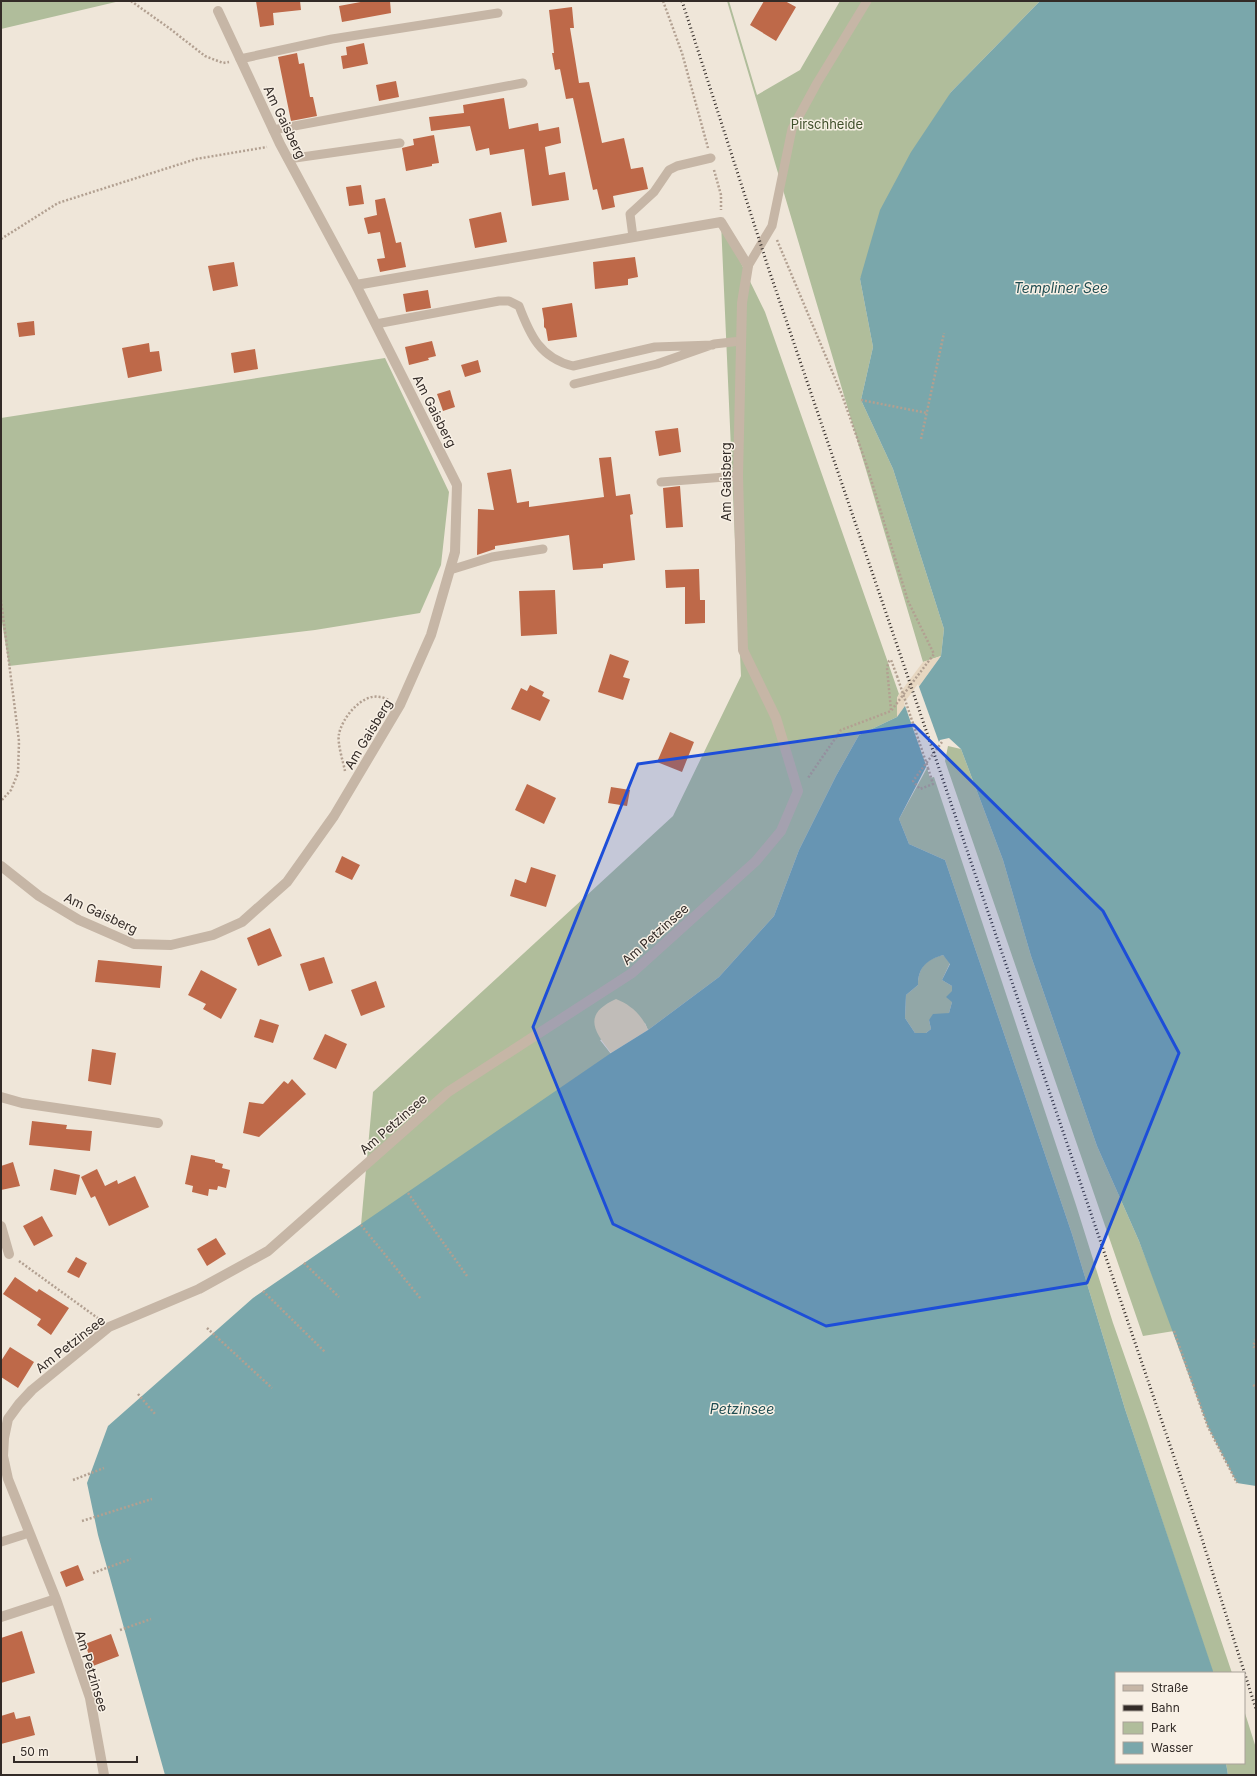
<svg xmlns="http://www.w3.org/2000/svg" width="1257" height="1776" font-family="Inter,sans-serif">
	<rect width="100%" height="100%" fill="#efe6d9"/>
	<path fill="#b0bd9b" d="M1,1h119l-119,28z
		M727,1h2l28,94 43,-25 40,-69h200l-89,91 -91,187 13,68 -12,53 32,69 51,160 -3,27 -18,6z
		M721,222l44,90 134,382 -2,4v19l-38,18 -23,41 -37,74 -25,66 -55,61 -71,53 -3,-7 -45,17 11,14 -250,171 12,-133 300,-276 68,-140z
		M385,358l64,134 -8,73 -21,48 -105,17 -306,36 -8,-50v-198z
		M948,746l13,3 42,111 28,96 66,190 42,95 35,90 -31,5 -198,-575z
		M927,768l3,10 4,-1 142,428 37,118 34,97 85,253h-19l-88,-264 -53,-175 -127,-374 -36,-16 -10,-25z
		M943,955l7,8 -8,17 10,6v16l-3,11 -20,7 2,9 -5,4h-11l-10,-15 1,-23 12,-10c0,-18 9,-26 25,-30z
		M1244,1710l12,38v27h-28l-2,-12h18z"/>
	<path fill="#e9d8b1" d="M616,999c15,6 26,16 32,31l-37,23c-18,-23 -28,-39 5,-54z"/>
	<path fill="#e7d7c1" d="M941,656l-44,61v-19l2,-4 24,-32z"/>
	<path fill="#7aa7ab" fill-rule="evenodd" d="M1040,1h216v1485l-19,-3 -29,-56 -69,-186 -42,-95 -66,-190 -28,-96 -42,-111 -12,-11 -9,2 -41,79 10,25 36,16 127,374 53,175 88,262v2h-97v90h110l2,12h-1063l-67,-240 -11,-52 21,-57 145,-128 358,-245 37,-23 71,-53 55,-61 25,-66 37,-74 23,-41 38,-18 44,-61 3,-27 -51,-160 -32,-69 12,-53 -13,-68 20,-69 31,-58 40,-60zM943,955l7,9 -8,16 10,6v5l-6,6 6,5 -3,11 -16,1 -4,6 2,9 -5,4h-11l-10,-15 1,-23 12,-10c0,-18 9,-25 25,-30z"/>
	<path fill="#efe6d9" d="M918,684l22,61 -13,23 -23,-65z"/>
	<path fill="#be6949" d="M256,1h44l1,9 -28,3 1,12 -14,2z
		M366,1h24l1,12 -49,9 -3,-16z
		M764,1h21l11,6 -20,34 -26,-16z
		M572,7l2,21h-4l9,55 10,-1 13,61 22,-5 7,31 12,-2 5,22 -35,7 2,11 -13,3 -5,-21 -4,1 -20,-92 -7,1 -6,-30 -5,1 -3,-17h2l-5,-43z
		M364,43l4,21 -25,5 -2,-13 6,-1 -1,-8z
		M297,53l2,11 5,-1 6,34h3l4,19 -26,5 -13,-64z
		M396,81l3,16 -20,4 -3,-16z
		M504,98l5,31 29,-6 1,8 20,-4 2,16 -16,4 4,28 16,-3 4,28 -37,6 -8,-57 -34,6 -1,-7 -13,3 -6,-25 -39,5 -2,-14 35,-4 -1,-8z
		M434,135l5,28 -7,1v2l-26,5 -4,-23 12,-3 -1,-6z
		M361,185l3,19 -15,2 -3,-19z
		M385,198l11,45 5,-1 5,25 -26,5 -3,-13 8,-1 -5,-26 -12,2 -4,-16 13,-3 -2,-15z
		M501,212l6,30 -32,6 -6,-29z
		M635,257l3,20 -10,2v6l-33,4 -2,-27z
		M234,262l4,24 -25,5 -5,-25z
		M428,290l3,18 -25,4 -3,-18z
		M572,303l5,34 -29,4 -2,-12 -2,-2v-7l-2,-12z
		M34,321l1,14 -16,2 -2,-14z
		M432,341l4,15 -8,2 1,2 -20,5 -4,-18z
		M149,343l1,9 9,-1 3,20 -34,7 -6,-30z
		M255,349l3,20 -24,4 -3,-20z
		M478,360l3,12 -16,5 -4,-12z
		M450,390l5,17 -12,4 -6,-17z
		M678,428l3,24 -22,4 -4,-25z
		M611,457l5,39 14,-2 3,20 -3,1 5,45 -32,4v4l-30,2 -4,-35 -74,11v3l-18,6 1,-46 16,1 -7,-37 24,-4 6,34 12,-2v6l75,-10 -5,-39z
		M680,486l3,41 -17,1 -3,-40z
		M699,569l1,31h5v23l-20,1v-37l-19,1 -1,-18z
		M555,590l2,44 -36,2 -2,-45z
		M610,654l19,7 -6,16 7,2 -7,21 -25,-8z
		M530,685l14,7 -2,4 8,4 -10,21 -29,-12 10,-21 6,3z
		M670,732l24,10 -12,30 -25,-10z
		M527,784l29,14 -12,26 -29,-14z
		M611,787l19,3 -3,16 -19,-3z
		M342,856l18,9 -8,15 -17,-8z
		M531,867l25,8 -10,32 -36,-11 5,-17 11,4z
		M270,928l12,28 -24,10 -11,-28z
		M324,957l9,26 -24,8 -9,-27z
		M98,960l64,6 -2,22 -65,-6z
		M201,970l36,19 -16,30 -18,-10 3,-5 -18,-9z
		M376,981l9,26 -24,9 -10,-26z
		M260,1019l19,6 -6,18 -19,-6z
		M325,1034l22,10 -11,25 -23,-10z
		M92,1049l24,4 -5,32 -23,-4z
		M292,1079l14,15 -47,43 -16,-4 6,-31 14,2 21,-23 4,3z
		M32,1121l35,4 -1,4 26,2 -2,20 -61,-6z
		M191,1155l24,5v2l8,2 -1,4 8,2 -4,18 -8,-2 -1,4 -8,-1 -1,7 -16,-4 1,-6 -8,-2z
		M13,1162l7,24 -19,4v-24z
		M54,1169l26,6 -4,20 -26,-5z
		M97,1169l8,17 12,-6 1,4 17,-8 14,31 -40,19 -14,-30 -4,2 -10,-21z
		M42,1216l11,20 -19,10 -11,-20z
		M216,1238l10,16 -19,12 -10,-17z
		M76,1257l11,6 -8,15 -12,-6z
		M15,1277l22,15 2,-3 30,19 -18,27 -14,-10 4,-6 -38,-25z
		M10,1347l24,15 -16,26 -17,-11v-16z
		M78,1565l6,15 -18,7 -6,-15z
		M22,1631l13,42 -34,10v-45z
		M111,1634l8,22 -26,10 -8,-22z
		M14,1712l2,7 14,-3 5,19 -34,9v-28z"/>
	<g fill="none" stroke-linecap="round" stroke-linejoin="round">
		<path stroke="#b2a091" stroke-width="2.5" stroke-dasharray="2 2" stroke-linecap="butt" d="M131,1l38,27 36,28 18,7 6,-1
			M663,1l19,52 26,95
			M714,170l7,25v15
			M1,239l57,-36 138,-44 71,-12
			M777,240l65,155 25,71 41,135 26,53 -43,57 -50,19 -33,48
			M861,400l66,13
			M921,439l23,-106
			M1,600l18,141 -1,32 -7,17 -10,11
			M891,710l-4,-42 2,-7 2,-1 6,16
			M928,768l5,16 -13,5 -7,-8 29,-39
			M345,771c-2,-10 -8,-28 -6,-37 3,-16 23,-41 41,-37 3,0 6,2 9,3
			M408,1193l59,83
			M361,1225l60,74
			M19,1261l80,58
			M304,1263l35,34
			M263,1291l62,61
			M207,1328l65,60
			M1174,1331l34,96 29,56
			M1256,1339l-3,7 3,3
			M1253,1385l3,2
			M138,1394l17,20
			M73,1480l31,-12
			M82,1521l70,-22
			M93,1573l38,-14
			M120,1630l31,-11"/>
		<path stroke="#c6b6a6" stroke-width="9" d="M240,59l92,-20 166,-26
			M273,130l250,-47
			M288,159l112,-16
			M633,237l-3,-23 24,-22 15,-22 8,-4 34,-8
			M748,266l24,-40 20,-97 25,-46 50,-82
			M376,324l123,-23h10l10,5c11,29 21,52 54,60l82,-19 58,-2
			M574,384l83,-20 57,-20 27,-3
			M661,482l77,-6
			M450,570l42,-13 51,-8
			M1,1542l28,-9"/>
		<path stroke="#c6b6a6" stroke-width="10" d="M1,866l38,30 40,24 55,24 37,1 42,-10 29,-13 45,-40 47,-66 66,-111 31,-70 24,-83 2,-67 -101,-200 -76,-141 -62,-133
			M1,1097l21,6 136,20
			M1,1226l8,28
			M1,1617l55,-18
			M104,1775l-14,-77 -34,-99 -48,-120 -5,-23 1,-18 4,-19 11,-15 13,-14 77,-63 90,-38 69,-38 180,-159 184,-119 124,-112 25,-30 17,-40 -22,-73 -33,-68 -5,-174 4,-173 6,-37 -27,-44 -365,63"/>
		<path stroke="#332b27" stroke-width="3" stroke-dasharray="1 3" stroke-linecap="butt" d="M682,1l87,269 432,1266 55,173"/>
		<path stroke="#b2a091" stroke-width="2.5" stroke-dasharray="2 2" stroke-linecap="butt" d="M897,676l31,92"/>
	</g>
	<path fill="#1d4ed8" fill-opacity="0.2" stroke="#1d4ed8" stroke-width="3" stroke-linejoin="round" d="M914,725l189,186 76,142 -92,230 -261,43 -213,-102 -80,-197 105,-263z"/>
	<g text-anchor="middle" stroke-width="3" stroke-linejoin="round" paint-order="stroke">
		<g font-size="13" fill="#332b27" stroke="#f8f0e5">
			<text transform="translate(285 122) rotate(64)" y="5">Am Gaisberg</text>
			<text transform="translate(435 411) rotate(63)" y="5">Am Gaisberg</text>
			<text transform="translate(726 482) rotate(-90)" y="5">Am Gaisberg</text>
			<text transform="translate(368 734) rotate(-59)" y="5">Am Gaisberg</text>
			<text transform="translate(101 913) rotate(25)" y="5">Am Gaisberg</text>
			<text transform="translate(655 934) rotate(-42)" y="5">Am Petzinsee</text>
			<text transform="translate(393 1124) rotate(-41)" y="5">Am Petzinsee</text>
			<text transform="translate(70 1344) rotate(-38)" y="5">Am Petzinsee</text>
			<text transform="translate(92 1671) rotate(73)" y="5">Am Petzinsee</text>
		</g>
		<g font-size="13" fill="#41502c" stroke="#f8f0e5">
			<text x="827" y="129">Pirschheide</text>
		</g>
		<g font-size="14" font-style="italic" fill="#1f4d52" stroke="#f8f0e5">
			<text x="1061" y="293">Templiner See</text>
			<text x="742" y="1414">Petzinsee</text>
		</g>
	</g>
	<rect width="1257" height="1776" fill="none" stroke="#332b27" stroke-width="4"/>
	<rect x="1115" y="1672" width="130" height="92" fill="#f8f0e5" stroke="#a9a199"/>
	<rect x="1123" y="1685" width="20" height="6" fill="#c6b6a6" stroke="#a9a199"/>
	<text x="1151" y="1692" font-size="12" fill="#332b27">Straße</text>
	<rect x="1123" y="1705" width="20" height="6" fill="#332b27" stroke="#a9a199"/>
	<text x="1151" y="1712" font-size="12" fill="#332b27">Bahn</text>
	<rect x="1123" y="1722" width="20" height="12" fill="#b0bd9b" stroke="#a9a199"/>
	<text x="1151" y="1732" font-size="12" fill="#332b27">Park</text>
	<rect x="1123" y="1742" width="20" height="12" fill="#7aa7ab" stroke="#a9a199"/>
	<text x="1151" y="1752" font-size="12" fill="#332b27">Wasser</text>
	<path d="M14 1756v6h123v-6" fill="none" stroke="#332b27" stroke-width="2"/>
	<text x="20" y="1756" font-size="12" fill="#332b27" stroke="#f8f0e5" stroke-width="3" paint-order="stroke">50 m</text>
</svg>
